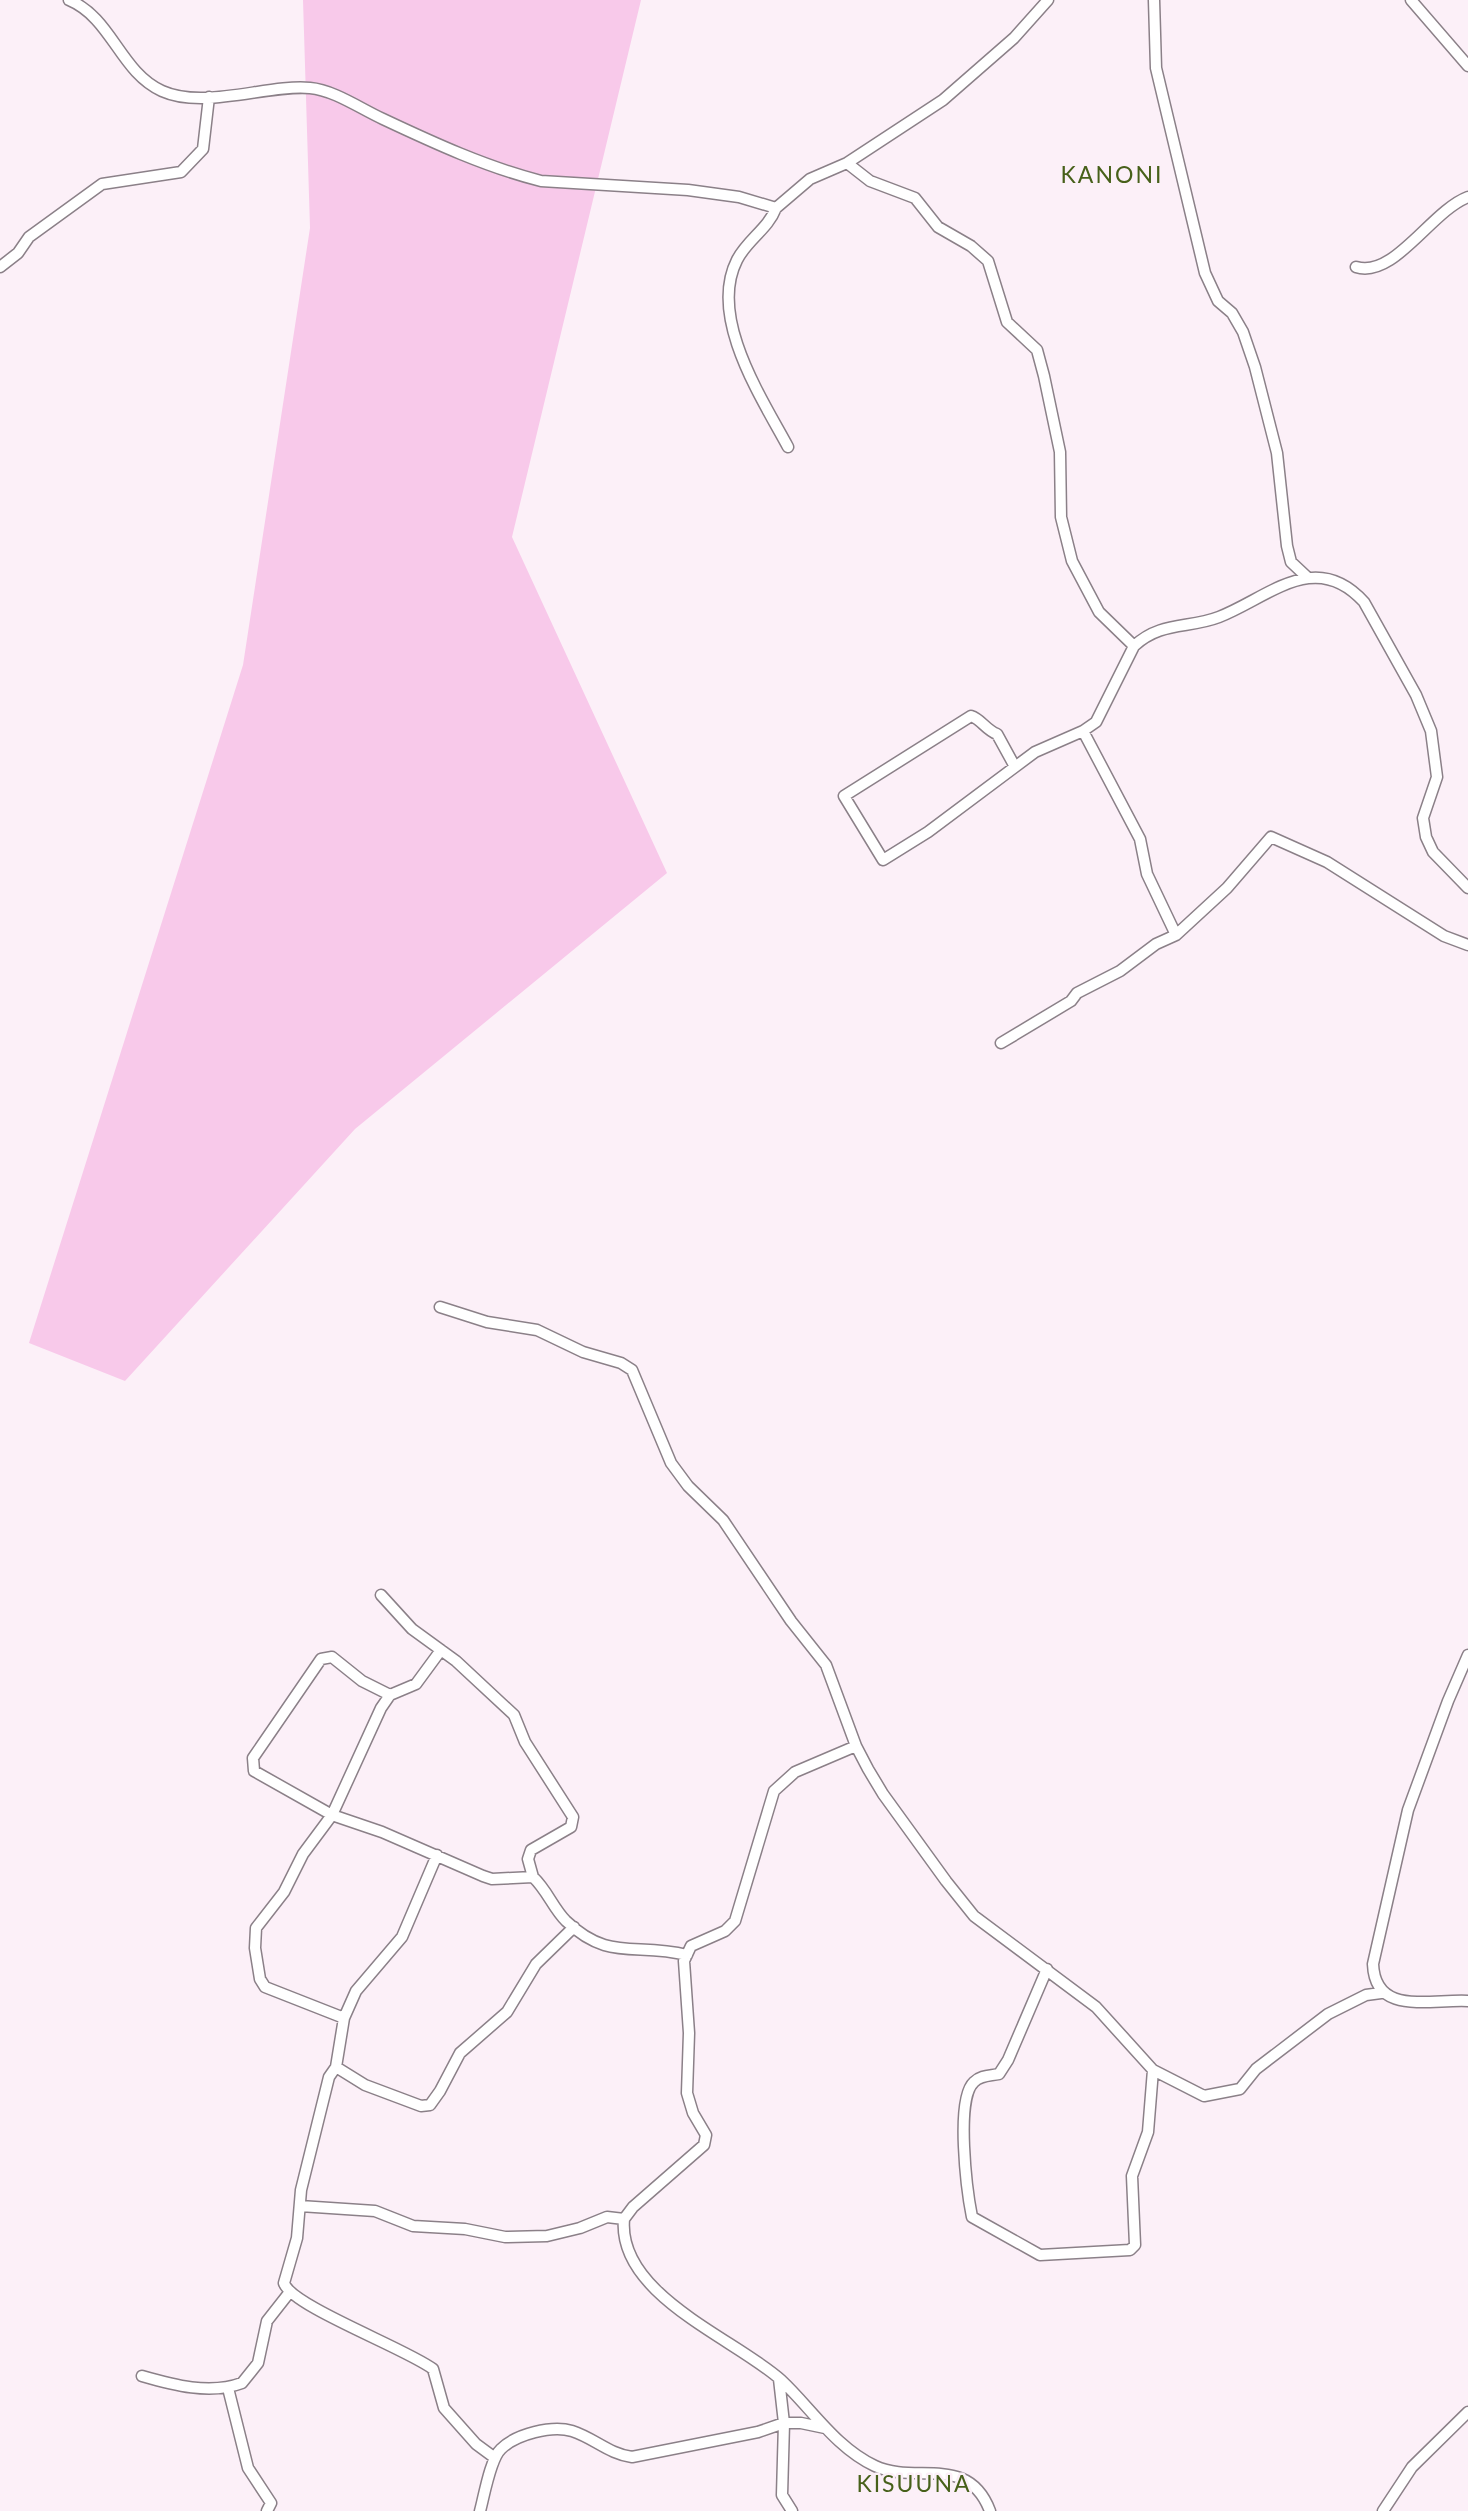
<svg xmlns="http://www.w3.org/2000/svg" width="1468" height="2511" font-family="Lato,sans-serif">
	<rect width="100%" height="100%" fill="#fcf0f8"/>
	<path fill="#f8c9ea" d="M303,0h338l-129,537 155,336 -312,256 -230,252 -96,-38 214,-678 67,-437z"/>
	<g fill="none" stroke-linecap="round" stroke-linejoin="round">
		<defs>
			<path id="minor" d="M69,0c43,18 51,72 93,91 42,19 106,-7 148,-3 24,2 51,21 73,31 51,24 103,48 158,62l147,9 51,7 37,11 34,-29 37,-16 96,-63 71,-62 34,-38
				M1154,0l2,68 49,205 13,28 14,12 11,19 12,35 22,86 10,93 4,16 16,15
				M1411,0l57,66
				M847,163l23,18 45,17 23,29 33,19 17,15 19,61 30,28 7,26 16,76 1,65 11,44 27,51 35,34
				M776,208c-8,21 -29,32 -39,52 -29,57 24,137 51,187
				M0,267l18,-14 11,-16 73,-53 79,-12 22,-23 6,-52
				M1356,267c38,12 75,-56 112,-70
				M1083,731l57,108 7,35 29,61
				M1014,765l-17,-31c-11,-4 -16,-15 -26,-18l-127,80 39,64 45,-28 107,-80 48,-21 13,-9 38,-76c27,-25 54,-17 85,-29 49,-19 96,-69 145,-15l52,93 15,36 6,46 -14,41 3,19 7,15 35,36
				M1001,1043l70,-42 6,-8 43,-22 36,-27 20,-9 51,-47 44,-51 56,25 117,74 24,9
				M440,1307l47,15 50,8 46,22 38,11 11,7 39,93 17,23 35,34 68,101 35,44 30,81 12,23 15,25 63,87 28,35 122,91 57,63 -5,62 -16,44 3,69 -5,5 -90,5 -68,-38c-5,-25 -17,-118 2,-135 7,-7 16,-6 25,-8l9,-14 39,-91
				M381,1595l31,34 44,32 58,54 11,27 48,75 -2,10 -40,23 -3,9 5,18
				M1468,1655l-20,46 -40,109 -35,154c2,52 56,35 95,37
				M390,1695l-28,-14 -30,-24 -11,2 -68,99 1,13 78,44 50,17 101,44 9,3 41,-2c14,13 20,31 33,44 43,41 69,21 121,34
				M437,1855l-35,82 -46,54 -12,27 -8,49 -7,10 -28,113 -4,48 -13,45c7,23 123,66 149,86l11,39 32,36 19,14
				M344,2018l-79,-31 -5,-8 -5,-31 1,-20 28,-36 19,-38 29,-39 49,-107 9,-13 26,-11 25,-34
				M336,2067l29,18 56,21 9,-1 10,-14 20,-38 47,-41 29,-48 38,-37
				M1153,2070l51,26 36,-7 16,-20 72,-55 38,-19 15,-2
				M300,2206l75,5 38,15 52,3 40,8 42,-1 33,-8 27,-11 17,2c-7,76 112,120 157,161 30,28 55,68 94,86 41,19 93,-13 115,45
				M624,2219l9,-12 71,-62 2,-10 -13,-22 -6,-20 2,-60 -5,-72 7,-15 34,-15 10,-10 39,-130 21,-19 61,-26
				M142,2376c31,9 68,19 100,7l16,-20 9,-42 22,-28
				M779,2379l5,44 -2,72 10,16
				M228,2388l20,80 23,35 -4,8
				M480,2511c4,-14 10,-52 21,-62 15,-15 51,-24 71,-18 22,7 37,23 60,26l126,-25 26,-9h17l24,5
				M1383,2511l29,-44 56,-55"/>
		</defs>
		<use href="#minor" stroke="#8b8088" stroke-width="13"/>
		<use href="#minor" stroke="#fff" stroke-width="10"/>
	</g>
	<g text-anchor="middle" stroke-width="5" stroke-linejoin="round" paint-order="stroke">
		<g font-size="23" letter-spacing="2" fill="#47601a" stroke="#fcf0f8">
			<text x="1112" y="183">KANONI</text>
			<text x="914" y="2492">KISUUNA</text>
		</g>
	</g>
</svg>
